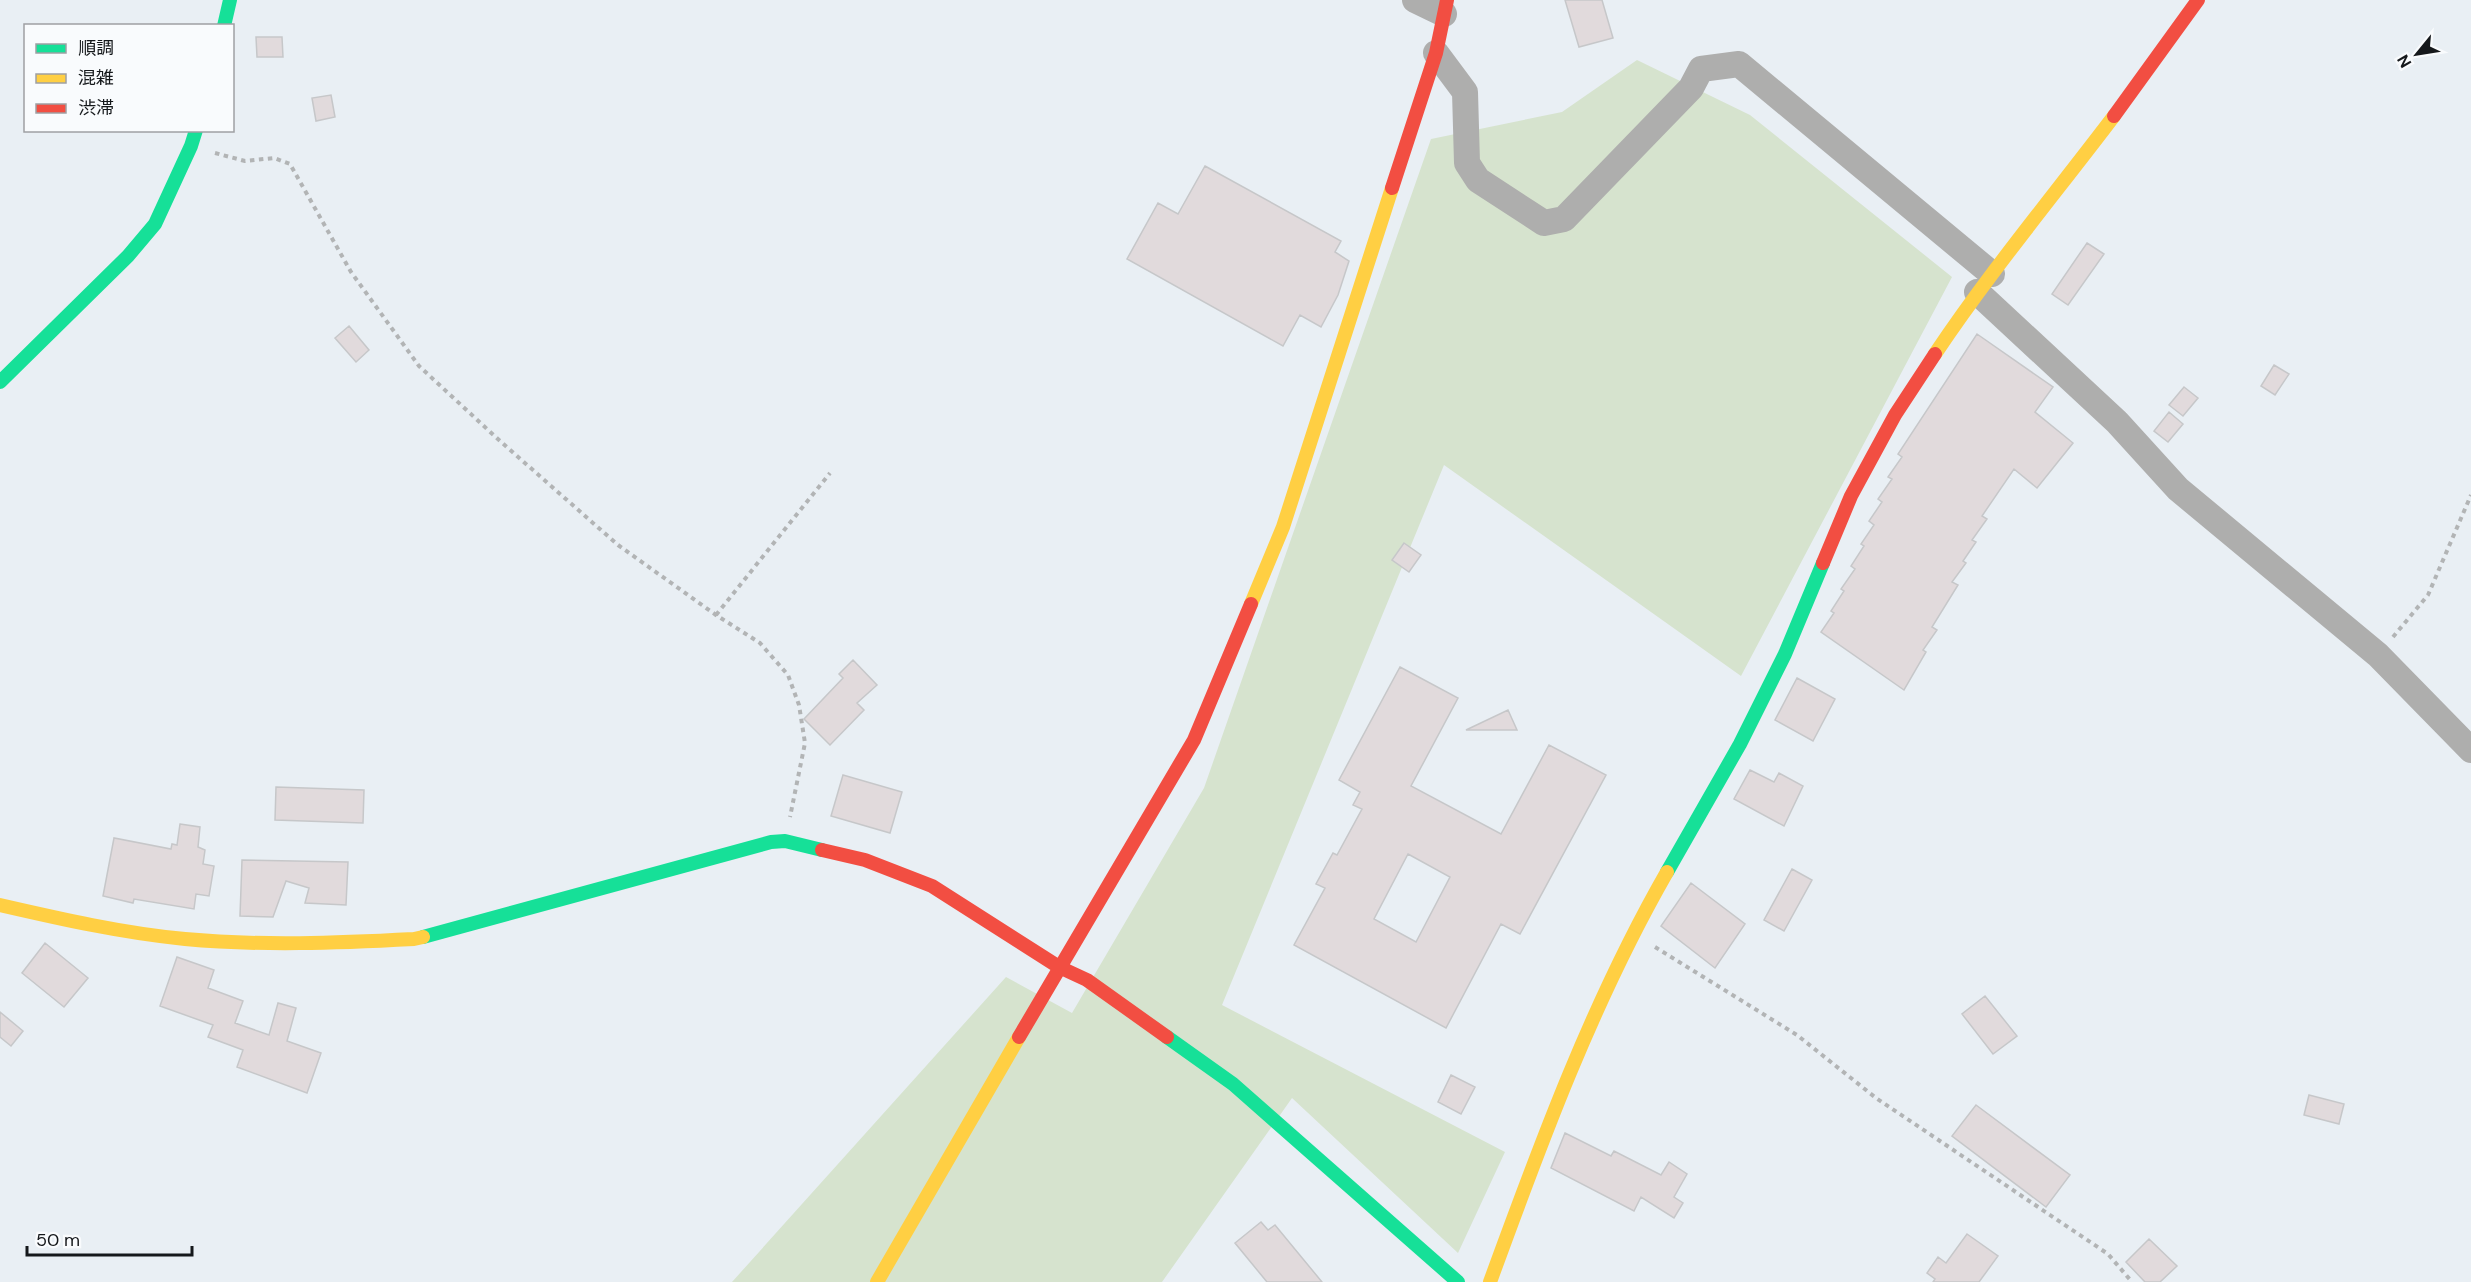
<svg xmlns="http://www.w3.org/2000/svg" width="2471" height="1282" font-family="'DM Sans','Noto Sans JP',sans-serif">
	<rect width="100%" height="100%" fill="#e9eff4"/>
	<path fill="#d6e3ce" d="M1637,60l113,55 202,162 -211,399 -297,-211 -222,540 283,147 -47,101 -166,-155 -130,184h-430l274,-305 66,36 132,-225 227,-649 131,-27z"/>
	<path fill="#e1dadc" stroke="#c6c7c9" stroke-width="1.5" fill-rule="evenodd" d="M1565,0h37l11,38 -34,9z
		M256,37h26l1,20h-26z
		M331,95l4,22 -19,4 -4,-23z
		M1205,166l136,75 -6,11 14,9 -11,34 -17,32 -21,-12 -17,31 -156,-87 31,-56 20,11z
		M2087,243l17,11 -36,51 -16,-11z
		M349,326l20,24 -13,12 -21,-24z
		M1977,334l76,53 -18,25 38,31 -36,45 -23,-19 -32,47 5,3 -15,21 4,2 -13,19 3,2 -14,19 6,3 -26,42 5,3 -14,20 3,2 -22,38 -83,-58 13,-19 -3,-2 13,-20 -3,-2 14,-20 -4,-3 13,-20 -3,-2 13,-19 -5,-4 13,-19 -4,-3 14,-20 -4,-2 14,-20 -4,-3z
		M2274,365l15,9 -14,21 -14,-9z
		M2184,387l14,11 -15,18 -14,-11z
		M2169,412l14,12 -15,18 -14,-11z
		M1404,543l17,12 -12,17 -17,-12z
		M853,660l24,25 -20,18 7,7 -34,35 -26,-26 39,-41 -4,-4z
		M1400,667l58,31 -47,88 90,48 48,-89 57,30 -86,159 -19,-10 -55,104 -152,-83 31,-57 -9,-4 17,-31 4,2 25,-46 -9,-4 7,-13 -21,-12zM1408,854l42,23 -34,65 -42,-23z
		M1797,678l38,21 -22,42 -38,-21z
		M1508,710l9,20h-51z
		M1750,770l24,12 5,-9 24,13 -19,40 -50,-27z
		M843,775l59,17 -12,41 -59,-17z
		M276,787l88,3 -1,33 -88,-3z
		M180,824l20,3 -2,20 7,3 -2,14 11,2 -5,30 -13,-2 -2,15 -60,-10 -1,4 -30,-7 11,-58 57,11 1,-5 5,1z
		M242,860l106,2 -2,43 -41,-2 4,-15 -23,-7 -13,36 -33,-1z
		M1792,869l20,11 -28,51 -20,-11z
		M1691,883l54,41 -30,44 -54,-42z
		M45,943l43,35 -24,29 -42,-34z
		M177,957l37,13 -6,18 35,13 -8,22 34,12 9,-32 18,5 -9,33 34,12 -14,40 -70,-26 6,-17 -35,-13 5,-12 -53,-19z
		M1985,996l32,40 -24,18 -31,-40z
		M0,1012l23,19 -12,15 -11,-9z
		M1451,1075l24,12 -14,27 -23,-12z
		M2309,1095l35,9 -5,20 -35,-9z
		M1976,1105l94,70 -24,32 -94,-71z
		M1565,1133l46,23 3,-5 47,24 8,-13 18,12 -13,23 9,6 -9,15 -33,-21 -7,14 -83,-43z
		M1261,1222l7,8 7,-5 47,57h-55l-32,-39z
		M1967,1234l31,22 -19,26h-46l2,-3 -8,-6 11,-16 8,6z
		M2149,1239l28,27 -17,16h-15l-19,-20z"/>
	<g fill="none" stroke-linecap="round" stroke-linejoin="round">
		<path stroke="#b2b4b5" stroke-width="4" stroke-dasharray="4.5 4.5" stroke-linecap="butt" d="M215,153l30,8 29,-3 16,6 61,108 68,94 81,75 118,104 98,70 44,28 28,32 11,30 6,38 -15,74
			M716,615l114,-142
			M2393,637l35,-42 43,-100
			M1655,947l142,88 79,63 232,156 24,28"/>
		<path stroke="#aeaead" stroke-width="26" d="M1415,0l29,14
			M1436,53l29,39 2,71 11,17 66,43 20,-4 127,-131 10,-19 38,-5 253,210
			M1977,292l140,130 61,67 200,166 93,95"/>
		<path stroke="#16e098" stroke-width="14" d="M224,26l6,-26
			M0,382l128,-126 27,-32 36,-78 5,-16
			M1667,872l73,-128 45,-90 38,-91
			M423,937l348,-95 14,-1 37,9
			M1167,1037l66,47 225,198"/>
		<path stroke="#ffcf43" stroke-width="14" d="M1935,354c55,-82 119,-159 179,-238
			M1251,604l32,-77 109,-339
			M0,905c61,14 122,28 185,34 76,7 153,4 229,0l9,-2
			M877,1282l142,-245
			M1490,1282c51,-140 103,-281 177,-410"/>
		<path stroke="#f24e42" stroke-width="14" d="M2114,116l84,-116
			M1392,188l44,-135 11,-53
			M1823,563l28,-67 44,-81 40,-61
			M822,850l43,10 67,26 127,81 28,13 80,57
			M1019,1037l175,-297 57,-136"/>
	</g>
	<rect x="24" y="24" width="210" height="108" fill="#f9fbfd" stroke="#9ea0a3" stroke-width="1.5"/>
	<rect x="36" y="44" width="30" height="9" fill="#16e098" stroke="#9ea0a3" stroke-width="1.5"/>
	<text x="78" y="54" font-size="18" fill="#15181b">順調</text>
	<rect x="36" y="74" width="30" height="9" fill="#ffcf43" stroke="#9ea0a3" stroke-width="1.5"/>
	<text x="78" y="84" font-size="18" fill="#15181b">混雑</text>
	<rect x="36" y="104" width="30" height="9" fill="#f24e42" stroke="#9ea0a3" stroke-width="1.5"/>
	<text x="78" y="114" font-size="18" fill="#15181b">渋滞</text>
	<g transform="translate(2417 54) rotate(240)" stroke="#f9fbfd" stroke-width="4.5" paint-order="stroke">
	<path d="M0-4.5L10 22L0 15L-10 22Z" fill="#15181b"/>
	<text y="-9" font-size="16" font-weight="bold" text-anchor="middle" fill="#15181b">N</text>
	</g>
	<path d="M27 1246v9h165v-9" fill="none" stroke="#15181b" stroke-width="3"/>
	<text x="36" y="1246" font-size="18" fill="#15181b" stroke="#f9fbfd" stroke-width="4.5" paint-order="stroke">50 m</text>
</svg>
